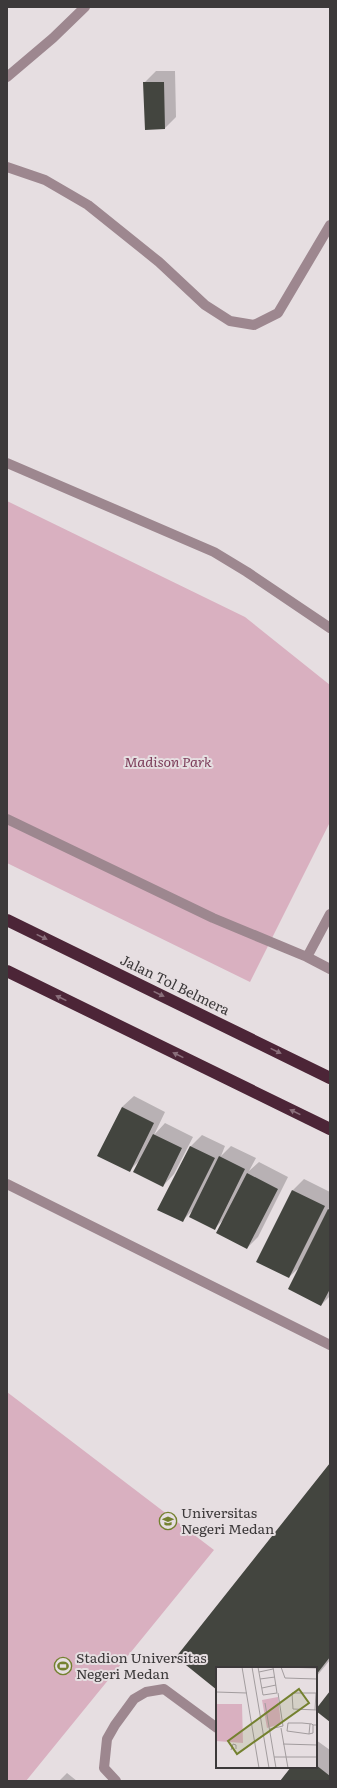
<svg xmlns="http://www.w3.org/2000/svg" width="337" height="1788" viewBox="0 0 337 1788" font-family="Literata,serif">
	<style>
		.green { fill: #d9b0c0 }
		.shadow { fill: #0003 }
		.building { fill: #43453f }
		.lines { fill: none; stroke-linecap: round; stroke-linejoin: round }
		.minor { stroke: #9d878f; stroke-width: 10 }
		.highway { stroke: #4c2537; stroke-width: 12 }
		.oneway { fill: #8a6f7b }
		.labels { text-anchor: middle; stroke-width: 4; stroke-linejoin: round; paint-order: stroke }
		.park-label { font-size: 14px; font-style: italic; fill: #7c3d5a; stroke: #e6dee1 }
		.street-label { font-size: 14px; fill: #3c393a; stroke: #e6dee1 }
		.poi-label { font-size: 14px; fill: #3c393a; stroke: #e6dee1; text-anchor: start }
		.inset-road { fill: none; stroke: #a29c9e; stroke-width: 1 }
		.view { fill: #74812f; fill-opacity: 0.15; stroke: #74812f; stroke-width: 2 }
		.inset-edge { fill: none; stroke: #3c393a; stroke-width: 2 }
	</style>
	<rect width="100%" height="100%" fill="#e6dee1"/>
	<path class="green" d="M 7,501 L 245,617 L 330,685 L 330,822 L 250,982 L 7,863 Z
		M 7,1392 L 214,1550 L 26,1781 L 7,1781 Z"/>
	<path class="shadow" d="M 156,71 L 175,71 L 176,117 L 165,128 L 144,83 Z
		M 134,1096 L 165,1112 L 154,1135 L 165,1123 L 193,1137 L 174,1174 L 163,1186 L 140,1160 L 129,1171 L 122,1107 Z
		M 202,1135 L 225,1146 L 221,1156 L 231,1146 L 256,1158 L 249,1171 L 259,1162 L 288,1177 L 258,1237 L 247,1248 L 224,1219 L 215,1228 L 193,1210 L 182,1221 L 159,1209 L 191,1146 Z
		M 304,1179 L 330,1192 L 330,1207 L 328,1210 L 330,1209 L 330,1296 L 321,1305 L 301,1266 L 289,1277 L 293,1190 Z
		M 330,1464 L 330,1660 L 316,1677 L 316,1668 L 217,1668 L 217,1688 L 178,1657 Z
		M 316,1740 L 330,1750 L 330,1781 L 281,1781 L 292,1767 L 316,1767 Z
		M 67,1773 L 77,1781 L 59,1781 Z"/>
	<path class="building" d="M 143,82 L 164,82 L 165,129 L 145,130 Z
		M 122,1107 L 154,1123 L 130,1172 L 97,1156 Z
		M 153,1134 L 182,1148 L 163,1187 L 133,1172 Z
		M 190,1146 L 215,1158 L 183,1222 L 157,1210 Z
		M 219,1156 L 245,1169 L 215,1230 L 189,1217 Z
		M 247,1173 L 278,1189 L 247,1249 L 216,1233 Z
		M 292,1190 L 325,1206 L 289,1278 L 256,1262 Z
		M 328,1209 L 330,1210 L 330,1289 L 321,1306 L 288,1289 Z
		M 330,1463 L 330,1657 L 316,1675 L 316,1668 L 217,1668 L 217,1690 L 176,1657 Z
		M 330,1691 L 330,1722 L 316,1711 L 316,1709 Z
		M 316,1765 L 330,1776 L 330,1781 L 280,1781 L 291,1767 L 316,1767 Z"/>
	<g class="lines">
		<path class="minor" d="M 7,77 L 53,38 L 85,7
			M 7,167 L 45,180 L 88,205 L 159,262 L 205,305 L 230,321 L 254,325 L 278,313 L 330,225
			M 7,463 L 214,552 L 247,572 L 330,628
			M 7,819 L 213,918 L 307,957 L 330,969
			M 307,957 L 330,914
			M 7,1184 L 330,1345
			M 116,1781 L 104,1768 L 107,1739 L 115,1725 L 134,1699 L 146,1692 L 164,1689 L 217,1728"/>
		<path class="highway" d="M 7,920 L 330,1078
			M 7,971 L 330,1129"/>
	</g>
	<defs><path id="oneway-solid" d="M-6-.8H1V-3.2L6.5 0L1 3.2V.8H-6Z"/></defs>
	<g class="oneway">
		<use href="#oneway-solid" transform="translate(42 937) rotate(26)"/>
		<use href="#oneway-solid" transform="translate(159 994) rotate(26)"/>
		<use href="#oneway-solid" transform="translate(61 998) rotate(-154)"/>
		<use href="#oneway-solid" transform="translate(276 1051) rotate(26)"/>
		<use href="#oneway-solid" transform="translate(178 1055) rotate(-154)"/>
		<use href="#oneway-solid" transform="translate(295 1112) rotate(-154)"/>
	</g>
	<defs>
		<symbol id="university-ring" viewBox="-11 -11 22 22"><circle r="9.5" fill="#e6dee1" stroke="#74812f" stroke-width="1.5"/><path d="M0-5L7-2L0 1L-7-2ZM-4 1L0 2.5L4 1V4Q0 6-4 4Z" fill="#74812f"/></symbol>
		<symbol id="stadium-ring" viewBox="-11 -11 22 22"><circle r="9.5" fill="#e6dee1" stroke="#74812f" stroke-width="1.5"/><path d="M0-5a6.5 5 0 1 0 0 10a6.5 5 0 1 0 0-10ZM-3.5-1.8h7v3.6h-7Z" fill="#74812f"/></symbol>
	</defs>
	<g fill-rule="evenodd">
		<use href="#university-ring" x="158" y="1511" width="20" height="20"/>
		<use href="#stadium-ring" x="53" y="1656" width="20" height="20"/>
	</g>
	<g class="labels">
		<g class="park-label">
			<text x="168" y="767">Madison Park</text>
		</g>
		<g class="street-label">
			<text transform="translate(175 985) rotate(26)" y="5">Jalan Tol Belmera</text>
		</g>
		<g class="poi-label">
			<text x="181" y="1518">Universitas<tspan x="181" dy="16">Negeri Medan</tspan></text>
			<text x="76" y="1663">Stadion Universitas<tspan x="76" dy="16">Negeri Medan</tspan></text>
		</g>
	</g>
	<g transform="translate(216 1667)">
		<rect width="101" height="101" fill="#e6dee1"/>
		<path d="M 62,30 L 65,57 L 51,61 L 46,33 ZM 0,37 L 26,37 L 27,76 L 0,74 Z" fill="#d9b0c0"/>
		<path class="inset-road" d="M 26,0 L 43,101M 36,0 L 53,101M 42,0 L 47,28 L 61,26M 57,0 L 61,26M 65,0 L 69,11 L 101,12M 65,0 L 101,1M 43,5 L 57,2M 44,12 L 59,10M 46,21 L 60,18M 0,25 L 31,26M 101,26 L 76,26 L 77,42 L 101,43M 49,36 L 60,101M 99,43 L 100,26M 94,57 L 93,67 L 71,64 L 72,56 L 86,56 L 96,57 L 97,58M 65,61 L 72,101M 54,62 L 67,59 L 62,26M 93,67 L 97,66 L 97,58 L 101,58M 67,77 L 101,78M 15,83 L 17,77 L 20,78 L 20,82M 58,90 L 101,90"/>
		<path class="view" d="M 83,22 L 93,36 L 21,87 L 12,74 Z"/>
		<rect width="101" height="101" class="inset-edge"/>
	</g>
	<rect width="337" height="1788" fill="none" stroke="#3c393a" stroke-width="16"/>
</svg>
